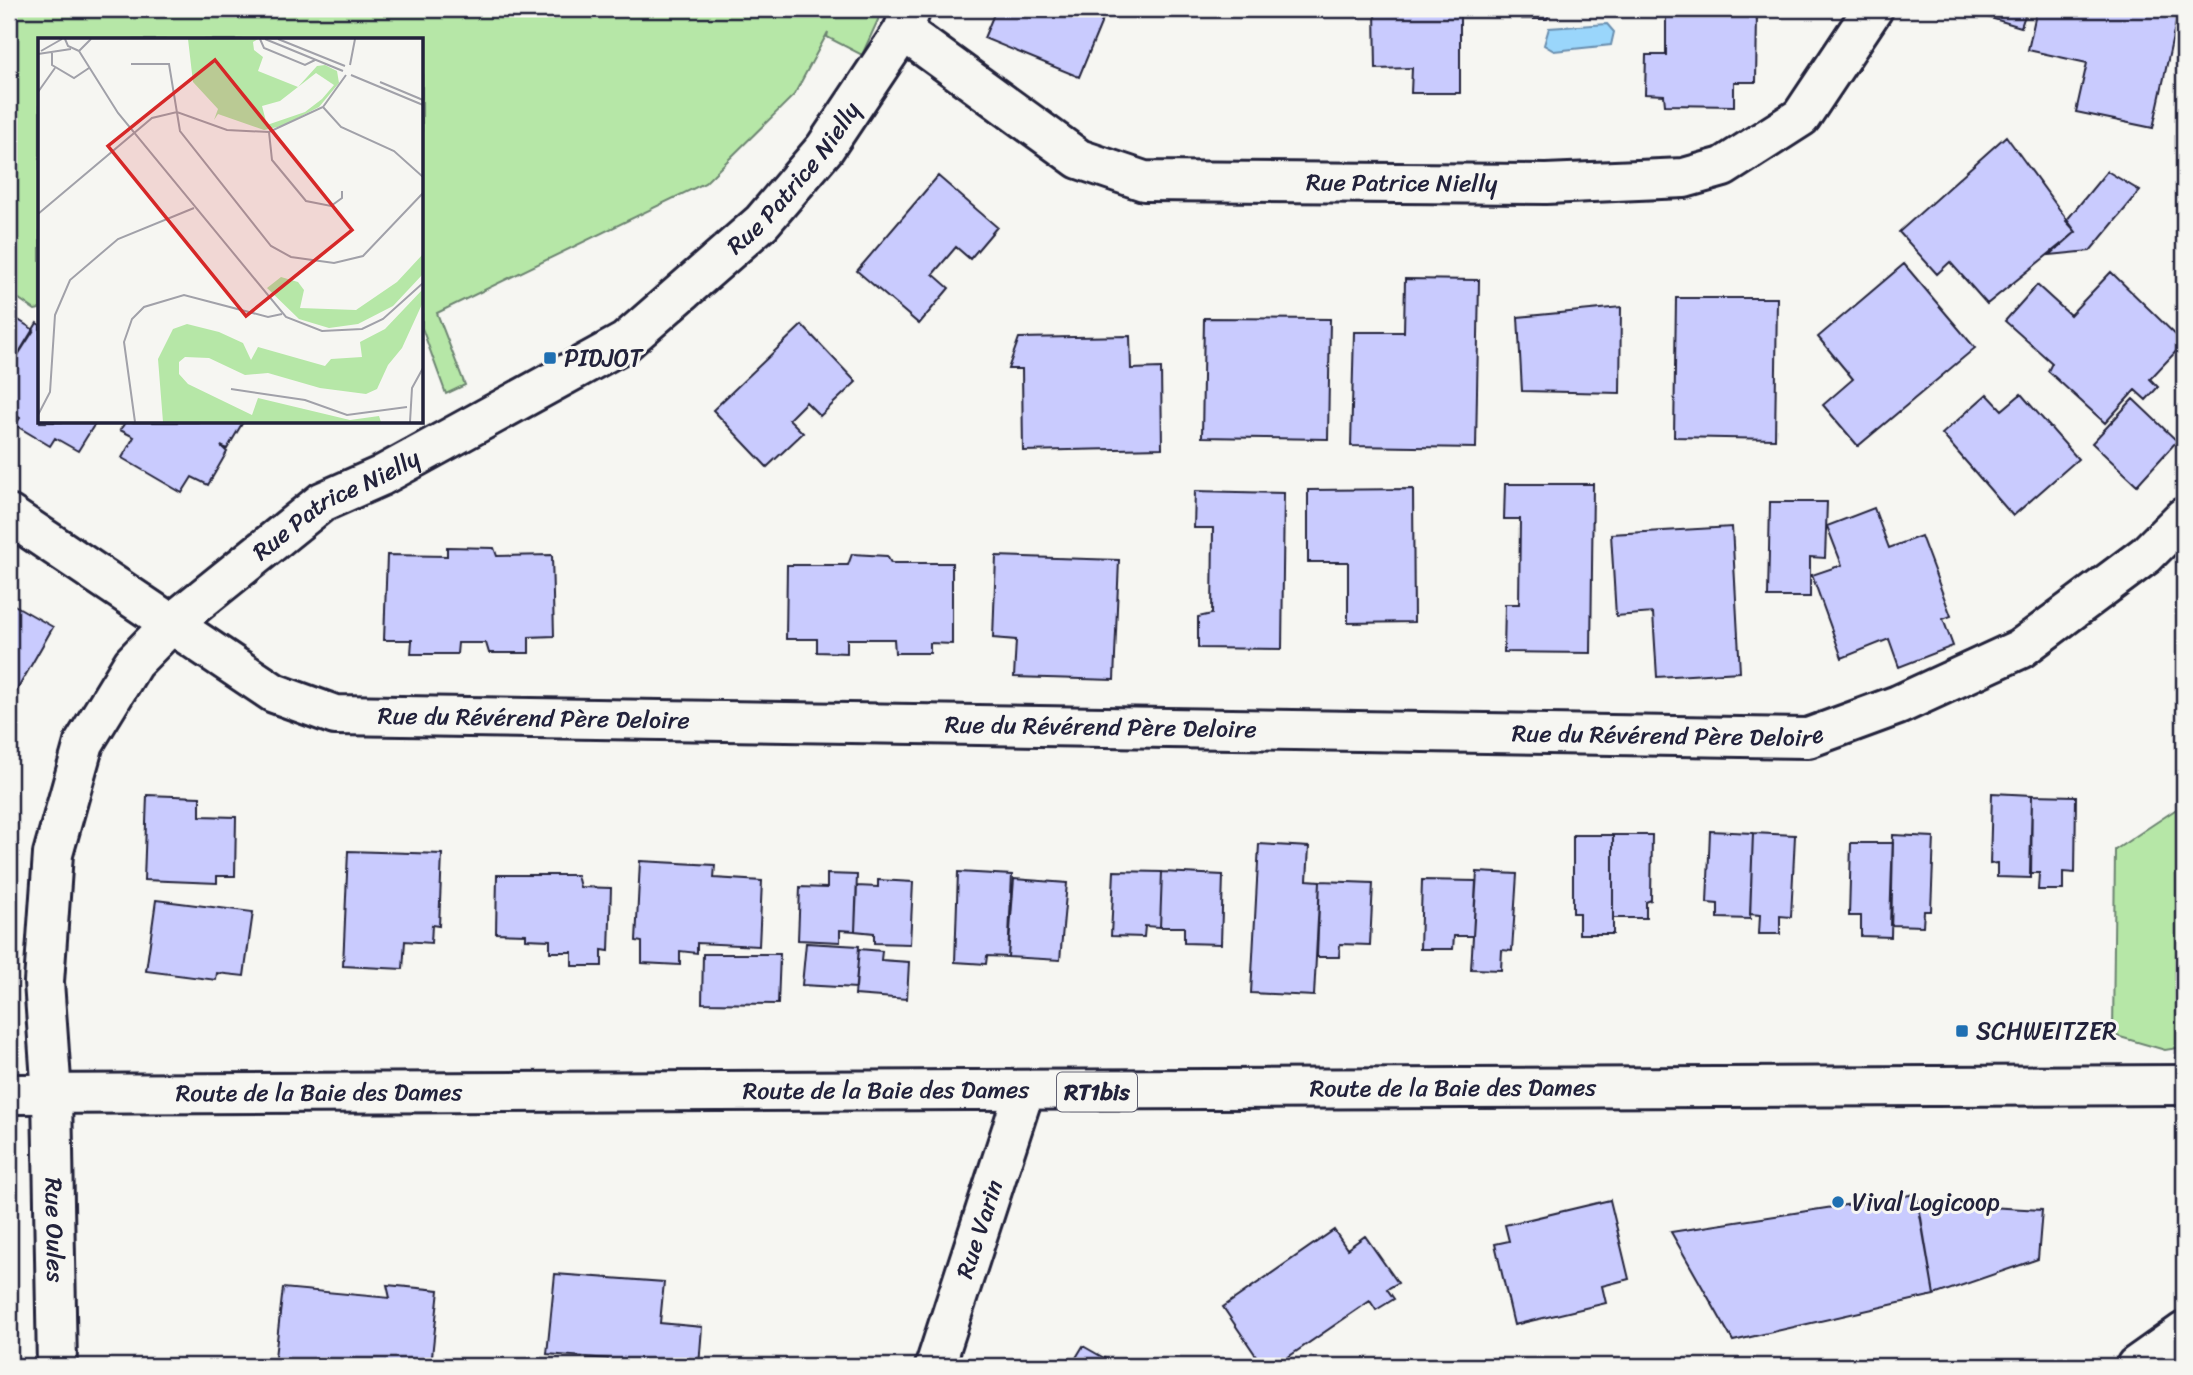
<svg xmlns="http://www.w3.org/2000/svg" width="2193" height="1375" viewBox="0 0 2193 1375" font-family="Sriracha,sans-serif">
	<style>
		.green { fill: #b6e7a7; stroke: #6c8471; stroke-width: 2 }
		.water { fill: #9ad6fb; stroke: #6a8eae; stroke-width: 2 }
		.building { fill: #c9cbfe; stroke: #22223b; stroke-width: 2 }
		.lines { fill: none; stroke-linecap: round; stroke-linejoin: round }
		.street-casing { stroke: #22223b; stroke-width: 44 }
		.secondary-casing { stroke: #22223b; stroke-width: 44 }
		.primary-casing { stroke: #22223b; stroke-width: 44 }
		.street { stroke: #f6f6f2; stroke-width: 38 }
		.secondary { stroke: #f6f6f2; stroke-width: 38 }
		.primary { stroke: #f6f6f2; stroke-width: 38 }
		.poi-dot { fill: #1f6fb2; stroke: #f6f6f2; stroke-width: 2.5 }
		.labels { text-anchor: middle; stroke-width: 6; stroke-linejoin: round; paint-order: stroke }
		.shield { fill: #f6f6f2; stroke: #626272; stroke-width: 2 }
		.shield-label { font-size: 23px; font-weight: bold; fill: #22223b }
		.street-label { font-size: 24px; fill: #22223b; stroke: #f6f6f2 }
		.poi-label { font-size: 24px; fill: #22223b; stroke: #f6f6f2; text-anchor: start }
		.inset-road { fill: none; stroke: #a1a1a9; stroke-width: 2 }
		.view { fill: #d62828; fill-opacity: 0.15; stroke: #d62828; stroke-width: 3.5 }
		.inset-edge { fill: none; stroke: #22223b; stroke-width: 3.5 }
	</style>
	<rect width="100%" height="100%" fill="#f6f6f2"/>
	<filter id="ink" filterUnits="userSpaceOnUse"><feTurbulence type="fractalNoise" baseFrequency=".0143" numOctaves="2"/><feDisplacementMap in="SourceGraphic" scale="14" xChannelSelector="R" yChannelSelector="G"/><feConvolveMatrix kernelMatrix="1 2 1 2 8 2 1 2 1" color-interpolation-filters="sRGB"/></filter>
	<g filter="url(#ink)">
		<path class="green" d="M 9,9 L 883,9 L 862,55 L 827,37 L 828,32 L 794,95 L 705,183 L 437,313 L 465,385 L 446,394 L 422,328 L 422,40 L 40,40 L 40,309 L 35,310 L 9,292 Z
			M 2184,804 L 2184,1047 L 2165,1050 L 2113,1035 L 2115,850 Z"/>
		<path class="water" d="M 1607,24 L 1614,32 L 1611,45 L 1554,51 L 1544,45 L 1549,28 Z"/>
		<path class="building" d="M 996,9 L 1107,9 L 1079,77 L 984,38 Z
			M 1375,9 L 1460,9 L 1460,93 L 1411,93 L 1412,68 L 1376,69 Z
			M 1522,9 L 1551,9 L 1547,19 L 1522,19 Z
			M 1666,9 L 1736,9 L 1735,14 L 1757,14 L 1756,82 L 1734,82 L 1734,106 L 1665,105 L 1664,95 L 1645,94 L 1646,55 L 1666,55 Z
			M 1960,9 L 2027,9 L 2021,27 Z
			M 2037,9 L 2179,9 L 2153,128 L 2076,112 L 2087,63 L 2028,50 Z
			M 2006,136 L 2076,232 L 1987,304 L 1950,262 L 1937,274 L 1899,232 Z
			M 2107,171 L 2140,191 L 2090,251 L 2050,255 L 2076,232 L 2066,221 Z
			M 938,176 L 997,227 L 970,259 L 956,247 L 933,274 L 949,288 L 919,324 L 857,271 Z
			M 1904,264 L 1975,348 L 1858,446 L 1823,405 L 1853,379 L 1818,337 Z
			M 2111,272 L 2184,343 L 2150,379 L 2158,387 L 2146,400 L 2135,390 L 2105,423 L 2048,371 L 2052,363 L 2005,321 L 2037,285 L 2070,315 Z
			M 1405,279 L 1479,280 L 1476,448 L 1351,446 L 1354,332 L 1404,332 Z
			M 1676,298 L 1777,298 L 1775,439 L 1674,437 Z
			M 1621,307 L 1620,393 L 1522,391 L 1518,317 Z
			M 9,314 L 34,330 L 9,369 Z
			M 1204,318 L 1330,319 L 1328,439 L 1202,437 Z
			M 37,323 L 40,325 L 40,422 L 96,422 L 78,451 L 55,438 L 50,446 L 15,425 L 20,418 L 9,411 L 9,369 Z
			M 802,325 L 856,382 L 820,416 L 806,402 L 789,419 L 803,433 L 767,467 L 713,410 Z
			M 1130,336 L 1131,369 L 1161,368 L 1162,448 L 1023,451 L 1022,369 L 1008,369 L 1019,338 Z
			M 1987,394 L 2002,410 L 2021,394 L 2078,459 L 2013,516 L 1942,434 Z
			M 2133,399 L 2177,441 L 2137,485 L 2092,443 Z
			M 121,422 L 243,422 L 227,449 L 221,446 L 227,452 L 208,485 L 192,477 L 182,493 L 122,458 L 134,437 L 120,430 L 124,424 Z
			M 1505,484 L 1593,484 L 1591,653 L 1504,652 L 1505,604 L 1519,604 L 1520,519 L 1504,519 Z
			M 1413,489 L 1414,622 L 1348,623 L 1348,562 L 1308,562 L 1308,490 Z
			M 1195,491 L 1284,493 L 1282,649 L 1198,648 L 1198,617 L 1212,614 L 1213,528 L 1194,528 Z
			M 1770,502 L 1827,502 L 1825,558 L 1810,557 L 1810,597 L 1768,597 Z
			M 1874,508 L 1889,548 L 1921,536 L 1951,616 L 1943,619 L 1953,646 L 1899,667 L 1889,639 L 1842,658 L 1812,575 L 1842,565 L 1827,526 Z
			M 1732,527 L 1740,672 L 1657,677 L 1653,613 L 1616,616 L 1611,534 Z
			M 447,547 L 494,548 L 497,556 L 552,555 L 554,636 L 529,637 L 529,653 L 489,653 L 486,643 L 458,643 L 457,654 L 411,654 L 412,640 L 384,640 L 387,555 L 447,556 Z
			M 852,554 L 887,556 L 891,563 L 952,563 L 952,644 L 930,643 L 930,653 L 895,653 L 894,639 L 847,639 L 847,653 L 817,652 L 817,639 L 786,639 L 787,565 L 848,565 Z
			M 996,556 L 1119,560 L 1114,680 L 1014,677 L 1016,640 L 993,638 Z
			M 9,602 L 53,627 L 9,704 Z
			M 1992,793 L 2032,795 L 2031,878 L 1997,877 L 1997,863 L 1990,864 Z
			M 147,795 L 200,797 L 200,816 L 236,817 L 235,876 L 217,876 L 217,883 L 144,880 Z
			M 2032,795 L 2076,796 L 2075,873 L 2063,872 L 2063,890 L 2038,890 L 2039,873 L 2030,873 Z
			M 1710,831 L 1753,833 L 1750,919 L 1718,918 L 1718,904 L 1707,903 Z
			M 1753,833 L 1795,835 L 1791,917 L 1780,916 L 1780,934 L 1759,934 L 1760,915 L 1750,914 Z
			M 1573,835 L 1613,835 L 1613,934 L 1579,934 L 1579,913 L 1573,913 Z
			M 1613,835 L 1652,835 L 1651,900 L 1646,902 L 1646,918 L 1613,918 Z
			M 1893,835 L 1934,837 L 1931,911 L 1924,911 L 1923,926 L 1890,925 Z
			M 1851,843 L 1893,843 L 1891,937 L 1861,936 L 1861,916 L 1849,916 Z
			M 1259,844 L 1309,847 L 1307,880 L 1320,881 L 1314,996 L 1251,993 Z
			M 348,851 L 442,854 L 439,926 L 432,925 L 431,943 L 405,941 L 403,969 L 343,966 Z
			M 640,861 L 715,865 L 714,878 L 762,881 L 759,946 L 697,943 L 697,953 L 680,951 L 680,965 L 642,963 L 642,942 L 636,941 Z
			M 1114,871 L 1162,872 L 1160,927 L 1145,926 L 1144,937 L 1111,936 Z
			M 958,872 L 1012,875 L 1008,957 L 987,956 L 986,964 L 955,962 Z
			M 1162,872 L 1223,875 L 1221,944 L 1184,943 L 1184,927 L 1160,927 Z
			M 1477,872 L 1517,874 L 1512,951 L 1502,950 L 1501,970 L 1471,969 Z
			M 827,874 L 857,875 L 855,931 L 840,930 L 840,942 L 798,940 L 800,887 L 827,888 Z
			M 497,875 L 577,875 L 580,887 L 611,888 L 609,951 L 602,950 L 602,966 L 572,966 L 572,952 L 550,952 L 550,940 L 526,939 L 526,934 L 496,933 Z
			M 1014,879 L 1067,883 L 1060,960 L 1008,957 Z
			M 878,880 L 913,882 L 910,944 L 874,943 L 874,933 L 855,931 L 857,886 L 878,887 Z
			M 1422,880 L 1476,881 L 1473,936 L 1454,936 L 1453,949 L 1420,949 Z
			M 1320,881 L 1373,883 L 1370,945 L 1340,944 L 1339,957 L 1317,957 Z
			M 156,900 L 253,912 L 244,976 L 217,973 L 216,980 L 146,971 Z
			M 806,943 L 859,946 L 856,988 L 802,985 Z
			M 859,949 L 882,951 L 881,960 L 909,962 L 907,999 L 855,995 Z
			M 703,954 L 780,954 L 778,1004 L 702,1003 Z
			M 1917,1194 L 1934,1295 L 1733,1341 L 1671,1232 Z
			M 1610,1200 L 1629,1279 L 1602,1286 L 1606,1303 L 1514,1325 L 1495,1244 L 1509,1241 L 1505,1225 Z
			M 1918,1203 L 2042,1210 L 2038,1259 L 1934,1295 Z
			M 1334,1230 L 1347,1249 L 1365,1236 L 1398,1283 L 1387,1289 L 1394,1299 L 1376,1310 L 1370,1301 L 1275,1366 L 1263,1366 L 1223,1307 Z
			M 555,1274 L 664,1282 L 660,1323 L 702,1327 L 699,1366 L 607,1366 L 608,1359 L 547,1354 Z
			M 387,1285 L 439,1290 L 431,1366 L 369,1361 L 368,1366 L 274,1366 L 283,1288 L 390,1298 Z
			M 1083,1346 L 1118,1366 L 1071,1366 Z"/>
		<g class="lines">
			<defs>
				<g id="street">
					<path id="s1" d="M 903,31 L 1079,159 L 1144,181 L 1546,184 L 1684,178 L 1723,167 L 1801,117 L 1873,9"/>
					<path id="s2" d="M 9,515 L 274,693 L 335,715 L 1808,738 L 1898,705 L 2020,649 L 2146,555 L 2184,517"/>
					<path id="s3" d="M 52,1095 L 44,982 L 53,854 L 84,743 L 133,663 L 172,623 L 322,502 L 381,476 L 625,342 L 762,222 L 825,148 L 903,31 L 911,9"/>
					<path id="s4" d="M 935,1366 L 1024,1092"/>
					<path d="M 2136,1366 L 2184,1332"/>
				</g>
				<g id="secondary">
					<path id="s5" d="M 52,1095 L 57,1366"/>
				</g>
				<g id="primary">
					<path id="s6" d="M 9,1094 L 2184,1085"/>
				</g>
			</defs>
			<use href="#street" class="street-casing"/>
			<use href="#secondary" class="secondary-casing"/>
			<use href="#primary" class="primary-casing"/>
			<use href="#street" class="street"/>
			<use href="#secondary" class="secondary"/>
			<use href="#primary" class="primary"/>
		</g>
	</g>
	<g class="poi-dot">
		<rect x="543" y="351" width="14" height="14" rx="3.5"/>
		<rect x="1955" y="1024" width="14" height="14" rx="3.5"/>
		<circle cx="1838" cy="1202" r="7"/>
	</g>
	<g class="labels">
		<rect class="shield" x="1057" y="1072.5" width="80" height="39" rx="5"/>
		<g class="shield-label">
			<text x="1097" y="1100">RT1bis</text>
		</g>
		<g class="street-label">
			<text dy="8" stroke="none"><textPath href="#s3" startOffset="1278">Rue Patrice Nielly</textPath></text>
			<text dy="8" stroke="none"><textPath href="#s1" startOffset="544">Rue Patrice Nielly</textPath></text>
			<text dy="8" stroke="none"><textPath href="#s3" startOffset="710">Rue Patrice Nielly</textPath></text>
			<text dy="8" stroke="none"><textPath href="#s2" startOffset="583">Rue du Révérend Père Deloire</textPath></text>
			<text dy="8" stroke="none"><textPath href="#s2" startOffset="1150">Rue du Révérend Père Deloire</textPath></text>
			<text dy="8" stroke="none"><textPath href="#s2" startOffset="1717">Rue du Révérend Père Deloire</textPath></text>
			<text dy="8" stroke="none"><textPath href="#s6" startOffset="1444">Route de la Baie des Dames</textPath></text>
			<text dy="8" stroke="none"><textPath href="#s6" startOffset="877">Route de la Baie des Dames</textPath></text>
			<text dy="8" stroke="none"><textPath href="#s6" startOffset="310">Route de la Baie des Dames</textPath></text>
			<text dy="8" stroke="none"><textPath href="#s4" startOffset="144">Rue Varin</textPath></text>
			<text dy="8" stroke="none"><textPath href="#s5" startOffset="135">Rue Oules</textPath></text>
		</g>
		<g class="poi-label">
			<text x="564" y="366">PIDJOT</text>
			<text x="1976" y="1039">SCHWEITZER</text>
			<text x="1852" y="1210">Vival Logicoop</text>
		</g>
	</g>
	<g transform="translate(38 38)">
		<rect width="385" height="385" fill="#f6f6f2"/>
		<path d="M 150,1 L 220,1 L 215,4 L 216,12 L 225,19 L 220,33 L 260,49 L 279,28 L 287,27 L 299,33 L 301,45 L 281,69 L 244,88 L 226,92 L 180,76 L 176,82 L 180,71 L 155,44 ZM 278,35 L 296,47 L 284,61 L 267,74 L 229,87 L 224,68 L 242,63 ZM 385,216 L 385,236 L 355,268 L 320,286 L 291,290 L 261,281 L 229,250 L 243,239 L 260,244 L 266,252 L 262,270 L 318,272 L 359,244 ZM 385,251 L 385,264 L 364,310 L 350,327 L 339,351 L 328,356 L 282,350 L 230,335 L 207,337 L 171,320 L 147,319 L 141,324 L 141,336 L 150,346 L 214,377 L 220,360 L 312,382 L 341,378 L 343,384 L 125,384 L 120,321 L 135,291 L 149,286 L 181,294 L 205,305 L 213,322 L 220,309 L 287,328 L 293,321 L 324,319 L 322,304 L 347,291 Z" fill="#b6e7a7" fill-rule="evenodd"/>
		<path class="inset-road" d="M 27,1 L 30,8 L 41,13 L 53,1M 222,1 L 226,10 L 267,27 L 277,22M 227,1 L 305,33M 240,1 L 307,28M 3,13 L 24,1M 41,13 L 80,75 L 248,279 L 284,293 L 324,291 L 345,281 L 385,245M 14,15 L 14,27 L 36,40 L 51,30M 0,16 L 33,11M 93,26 L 131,26 L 142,93 L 233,208 L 253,219 L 296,225 L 325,218 L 385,155M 312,27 L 317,1M 313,37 L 385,67M 342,44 L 385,62M 0,54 L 17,30M 285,69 L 303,89 L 356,113 L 385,139M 231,94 L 234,122 L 268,163 L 293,168 L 304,160 L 304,153M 0,176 L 114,80 L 139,74 L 189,92 L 231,94 L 285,69 L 308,37M 193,351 L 267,362 L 309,377 L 369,369M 0,377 L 12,354 L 17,277 L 32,242 L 80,201 L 156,170M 97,384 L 86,304 L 94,281 L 106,269 L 146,257 L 230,279 L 244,276M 372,384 L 374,350 L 385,330"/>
		<path class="view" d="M 177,22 L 314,192 L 208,278 L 70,108 Z"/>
		<rect width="385" height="385" class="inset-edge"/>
	</g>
	<rect width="2193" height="1375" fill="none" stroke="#f6f6f2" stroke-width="35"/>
	<rect x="18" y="18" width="2158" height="1340" fill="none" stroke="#22223b" stroke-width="2.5" filter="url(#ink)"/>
</svg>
